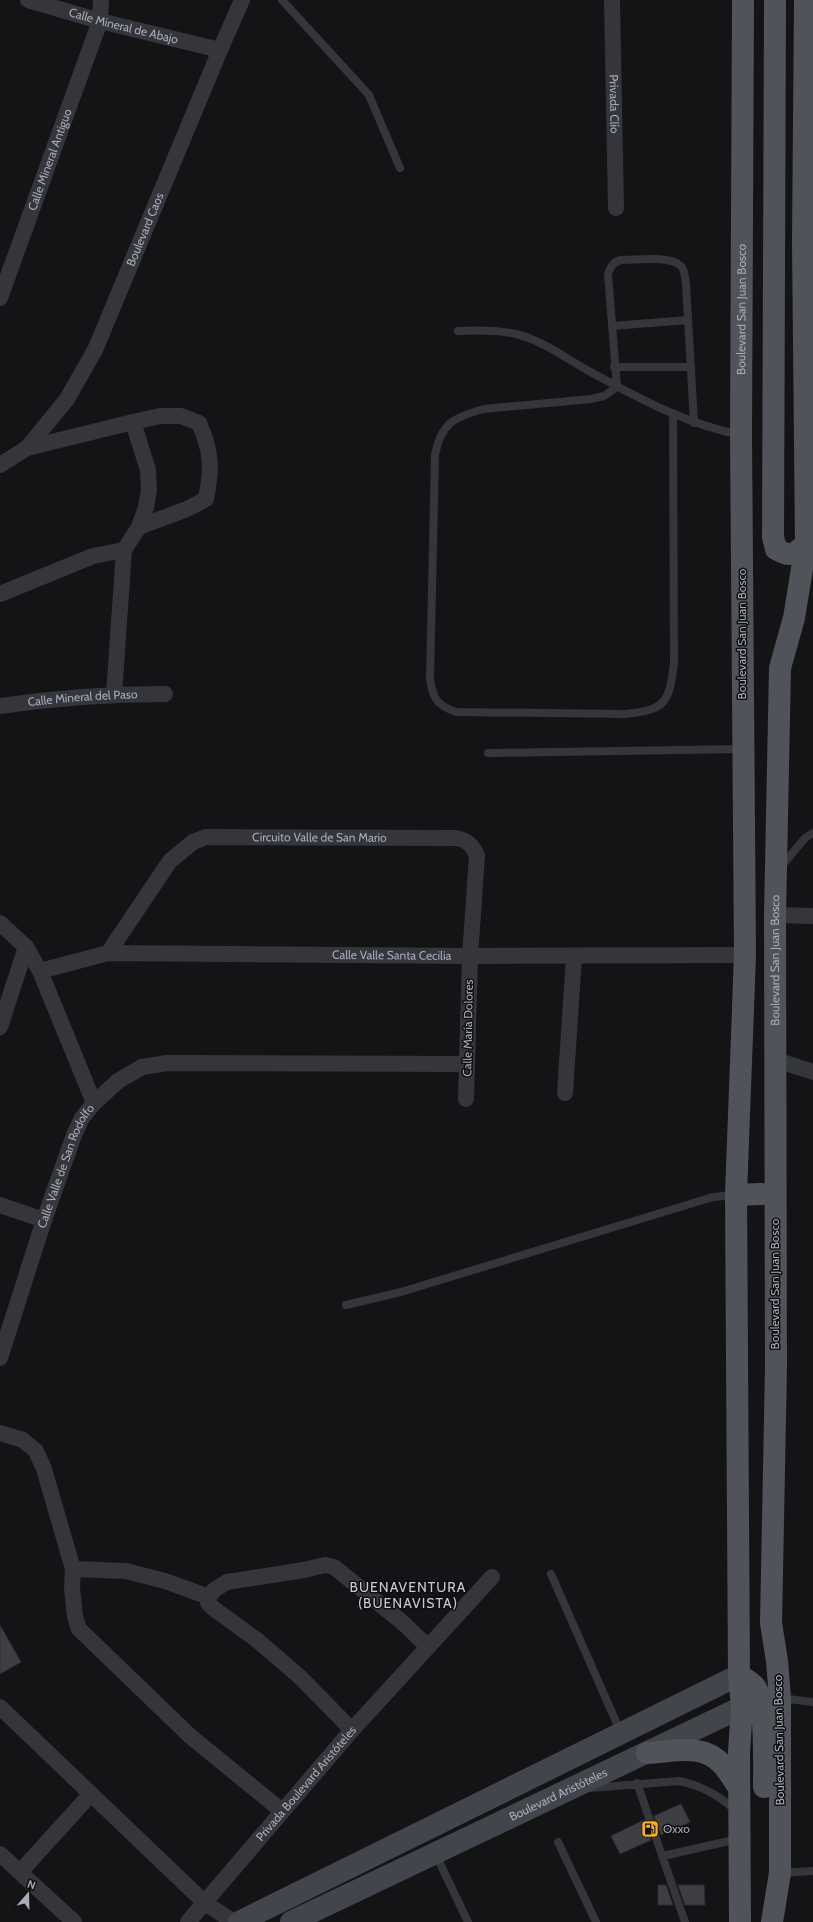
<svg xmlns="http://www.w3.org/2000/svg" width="813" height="1922" viewBox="0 0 813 1922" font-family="Cabin,sans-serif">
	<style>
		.building { fill: #3e3f43; stroke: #2e2e32 }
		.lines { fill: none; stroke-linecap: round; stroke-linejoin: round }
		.lane { stroke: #35363c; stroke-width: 8 }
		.street { stroke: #35363c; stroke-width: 16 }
		.secondary { stroke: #43454c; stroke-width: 22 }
		.primary { stroke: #51535b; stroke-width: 22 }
		.labels { text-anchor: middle; stroke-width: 3; stroke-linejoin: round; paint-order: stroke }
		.street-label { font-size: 12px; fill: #a5abb7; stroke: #0f0f11 }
		.poi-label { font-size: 12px; fill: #a5abb7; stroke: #0f0f11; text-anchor: start }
		.quarter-label { font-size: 14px; letter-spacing: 1px; fill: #c7cad3; stroke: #0f0f11 }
	</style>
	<rect width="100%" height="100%" fill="#141416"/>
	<path class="building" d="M 0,1625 L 21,1662 L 0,1674 Z
		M 681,1804 L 690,1822 L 661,1835 L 654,1816 Z
		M 644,1820 L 651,1840 L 620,1854 L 611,1836 Z
		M 658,1885 L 666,1885 L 673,1905 L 658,1905 Z
		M 678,1885 L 704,1885 L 705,1905 L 685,1905 Z"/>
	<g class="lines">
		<path class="lane" d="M 282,0 L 369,95 L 400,168
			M 612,326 L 688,320
			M 458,331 C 478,330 497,330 516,334 C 541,340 564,357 587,370 C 636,397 685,424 741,435
			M 614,367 L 691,367
			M 673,415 L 674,663 C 669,703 666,710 625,714 L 456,712 C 436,705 433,698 430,679 L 435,455 C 441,423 454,417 484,409 L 591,399 L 604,396 L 617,387 L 608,274 C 611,266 613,262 621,260 C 636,260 670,255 681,266 C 685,270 685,278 686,284 L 694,423
			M 488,753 L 743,749
			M 780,868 L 805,838 L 813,833
			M 346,1305 L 401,1292 L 713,1197 L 736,1195
			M 551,1574 L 621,1733
			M 780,1698 L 813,1702
			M 637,1783 L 685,1922
			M 590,1788 L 679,1781 C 700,1785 720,1796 736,1811
			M 558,1842 L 596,1922
			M 435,1853 L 468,1922
			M 663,1856 L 738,1839
			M 781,1873 L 813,1871"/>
		<g class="street">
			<path id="s1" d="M 28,0 L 100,21 L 220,50"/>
			<path id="s2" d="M 612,0 L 616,208"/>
			<path id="s3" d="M 0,298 L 100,21 L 101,0"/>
			<path d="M 133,422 L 160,416 L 181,416 L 199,423 C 212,452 212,469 206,499 L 187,509 L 139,527"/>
			<path d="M 27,448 L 133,422 L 148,470 L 149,490 L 146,507 L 139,527 L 124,550 L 114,694"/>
			<path id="s4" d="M 0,465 L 27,448 L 67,399 L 95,350 L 220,50 L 242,0"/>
			<path d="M 0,594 L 93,556 L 124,550"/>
			<path id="s5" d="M 0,706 C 55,698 109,694 165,694"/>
			<path d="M 775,915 L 813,916"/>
			<path d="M 0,923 L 26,947 L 40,971 L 94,1103"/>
			<path id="s6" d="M 108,953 L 170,861 L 193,842 L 206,837 L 456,838 C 467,840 473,845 477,856 L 470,956 L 466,1099"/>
			<path id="s7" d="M 40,971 L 108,953 L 470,956 L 745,955"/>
			<path d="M 0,1027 L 26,947"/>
			<path d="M 776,1060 L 813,1072"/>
			<path d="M 565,1093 L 574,957"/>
			<path d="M 0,1205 L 44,1220"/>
			<path id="s8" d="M 0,1358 L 44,1220 L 74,1135 L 82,1118 L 94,1103 L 118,1081 L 142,1067 L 167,1063 L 467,1064"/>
			<path d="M 0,1433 L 23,1440 L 36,1451 L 44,1469 L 73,1569 L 72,1588 L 75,1617 L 79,1629 L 190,1736 L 282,1811"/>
			<path d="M 73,1569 L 126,1571 L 165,1581 L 209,1597"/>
			<path d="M 0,1707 L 205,1903 L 234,1922"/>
			<path d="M 352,1730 L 300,1677 L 257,1640 L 213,1608 L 208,1603 L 209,1597 L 214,1590 L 227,1582 L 304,1570 L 325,1565 L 334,1567 L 402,1622 L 428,1647"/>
			<path d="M 0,1854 L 74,1922"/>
			<path d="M 20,1872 L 90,1795"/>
			<path id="s9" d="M 188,1922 L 352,1730 L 492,1577"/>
		</g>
		<g class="secondary">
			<path d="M 239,1922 L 739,1675"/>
			<path id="s10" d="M 291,1922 L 742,1707"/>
		</g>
		<g class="primary">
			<path d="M 775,0 L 773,537 L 776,549 C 791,558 794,554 806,544"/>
			<path d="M 736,1195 L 762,1194"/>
			<path d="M 739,1675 C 745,1679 752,1682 756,1688 C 766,1704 764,1766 764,1787"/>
			<path d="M 647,1753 C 674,1752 702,1742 723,1765 C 729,1772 734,1781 739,1788"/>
			<path id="s11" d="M 740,1922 L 739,1752 L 742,1707 L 739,1675 L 736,1195 L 745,955 L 741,435 L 743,0"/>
			<path id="s12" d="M 772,1922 L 780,1873 L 780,1698 L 777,1661 L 771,1623 L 776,1367 L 775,915 L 780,668 L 794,618 L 806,544 L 803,242 L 805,0"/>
		</g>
	</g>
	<defs>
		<symbol id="fuel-square" viewBox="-11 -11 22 22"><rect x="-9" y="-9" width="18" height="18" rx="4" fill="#faaf29" stroke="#0f0f11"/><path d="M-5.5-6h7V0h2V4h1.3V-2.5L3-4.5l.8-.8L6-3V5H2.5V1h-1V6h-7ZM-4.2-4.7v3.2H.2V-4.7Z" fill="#111"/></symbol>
	</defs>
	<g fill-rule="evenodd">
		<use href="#fuel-square" x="640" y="1819" width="20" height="20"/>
	</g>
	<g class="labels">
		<g class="street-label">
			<text dy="4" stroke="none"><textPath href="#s1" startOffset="99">Calle Mineral de Abajo</textPath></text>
			<text dy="4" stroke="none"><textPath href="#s2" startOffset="104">Privada Clío</textPath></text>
			<text dy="4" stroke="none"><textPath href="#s3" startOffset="147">Calle Mineral Antiguo</textPath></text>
			<text dy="4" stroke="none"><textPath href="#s4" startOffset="282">Boulevard Caos</textPath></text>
			<text dy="4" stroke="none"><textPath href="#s11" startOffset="1613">Boulevard San Juan Bosco</textPath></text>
			<text transform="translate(742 634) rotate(-90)" y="4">Boulevard San Juan Bosco</text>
			<text dy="4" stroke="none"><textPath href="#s5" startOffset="83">Calle Mineral del Paso</textPath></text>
			<text dy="4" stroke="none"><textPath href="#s6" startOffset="268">Circuito Valle de San Mario</textPath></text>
			<text dy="4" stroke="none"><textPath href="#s7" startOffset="354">Calle Valle Santa Cecilia</textPath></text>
			<text dy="4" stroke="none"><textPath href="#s12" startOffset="963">Boulevard San Juan Bosco</textPath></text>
			<text transform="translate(468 1028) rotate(-89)" y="4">Calle María Dolores</text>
			<text dy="4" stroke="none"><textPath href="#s8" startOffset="203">Calle Valle de San Rodolfo</textPath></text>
			<text transform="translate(775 1284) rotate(-90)" y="4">Boulevard San Juan Bosco</text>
			<text transform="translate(779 1740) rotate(-91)" y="4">Boulevard San Juan Bosco</text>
			<text dy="4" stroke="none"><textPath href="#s9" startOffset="182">Privada Boulevard Aristóteles</textPath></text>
			<text dy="4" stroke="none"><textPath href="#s10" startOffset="296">Boulevard Aristóteles</textPath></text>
		</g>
		<g class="poi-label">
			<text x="663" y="1833">Oxxo</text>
		</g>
		<g class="quarter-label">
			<text x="408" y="1592">BUENAVENTURA<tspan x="408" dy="16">(BUENAVISTA)</tspan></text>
		</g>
	</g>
	<g transform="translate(28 1894) rotate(20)" stroke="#0f0f11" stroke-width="3" paint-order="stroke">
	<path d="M0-3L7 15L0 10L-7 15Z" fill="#a5abb7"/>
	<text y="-6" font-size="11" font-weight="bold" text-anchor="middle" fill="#a5abb7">N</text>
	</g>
</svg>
